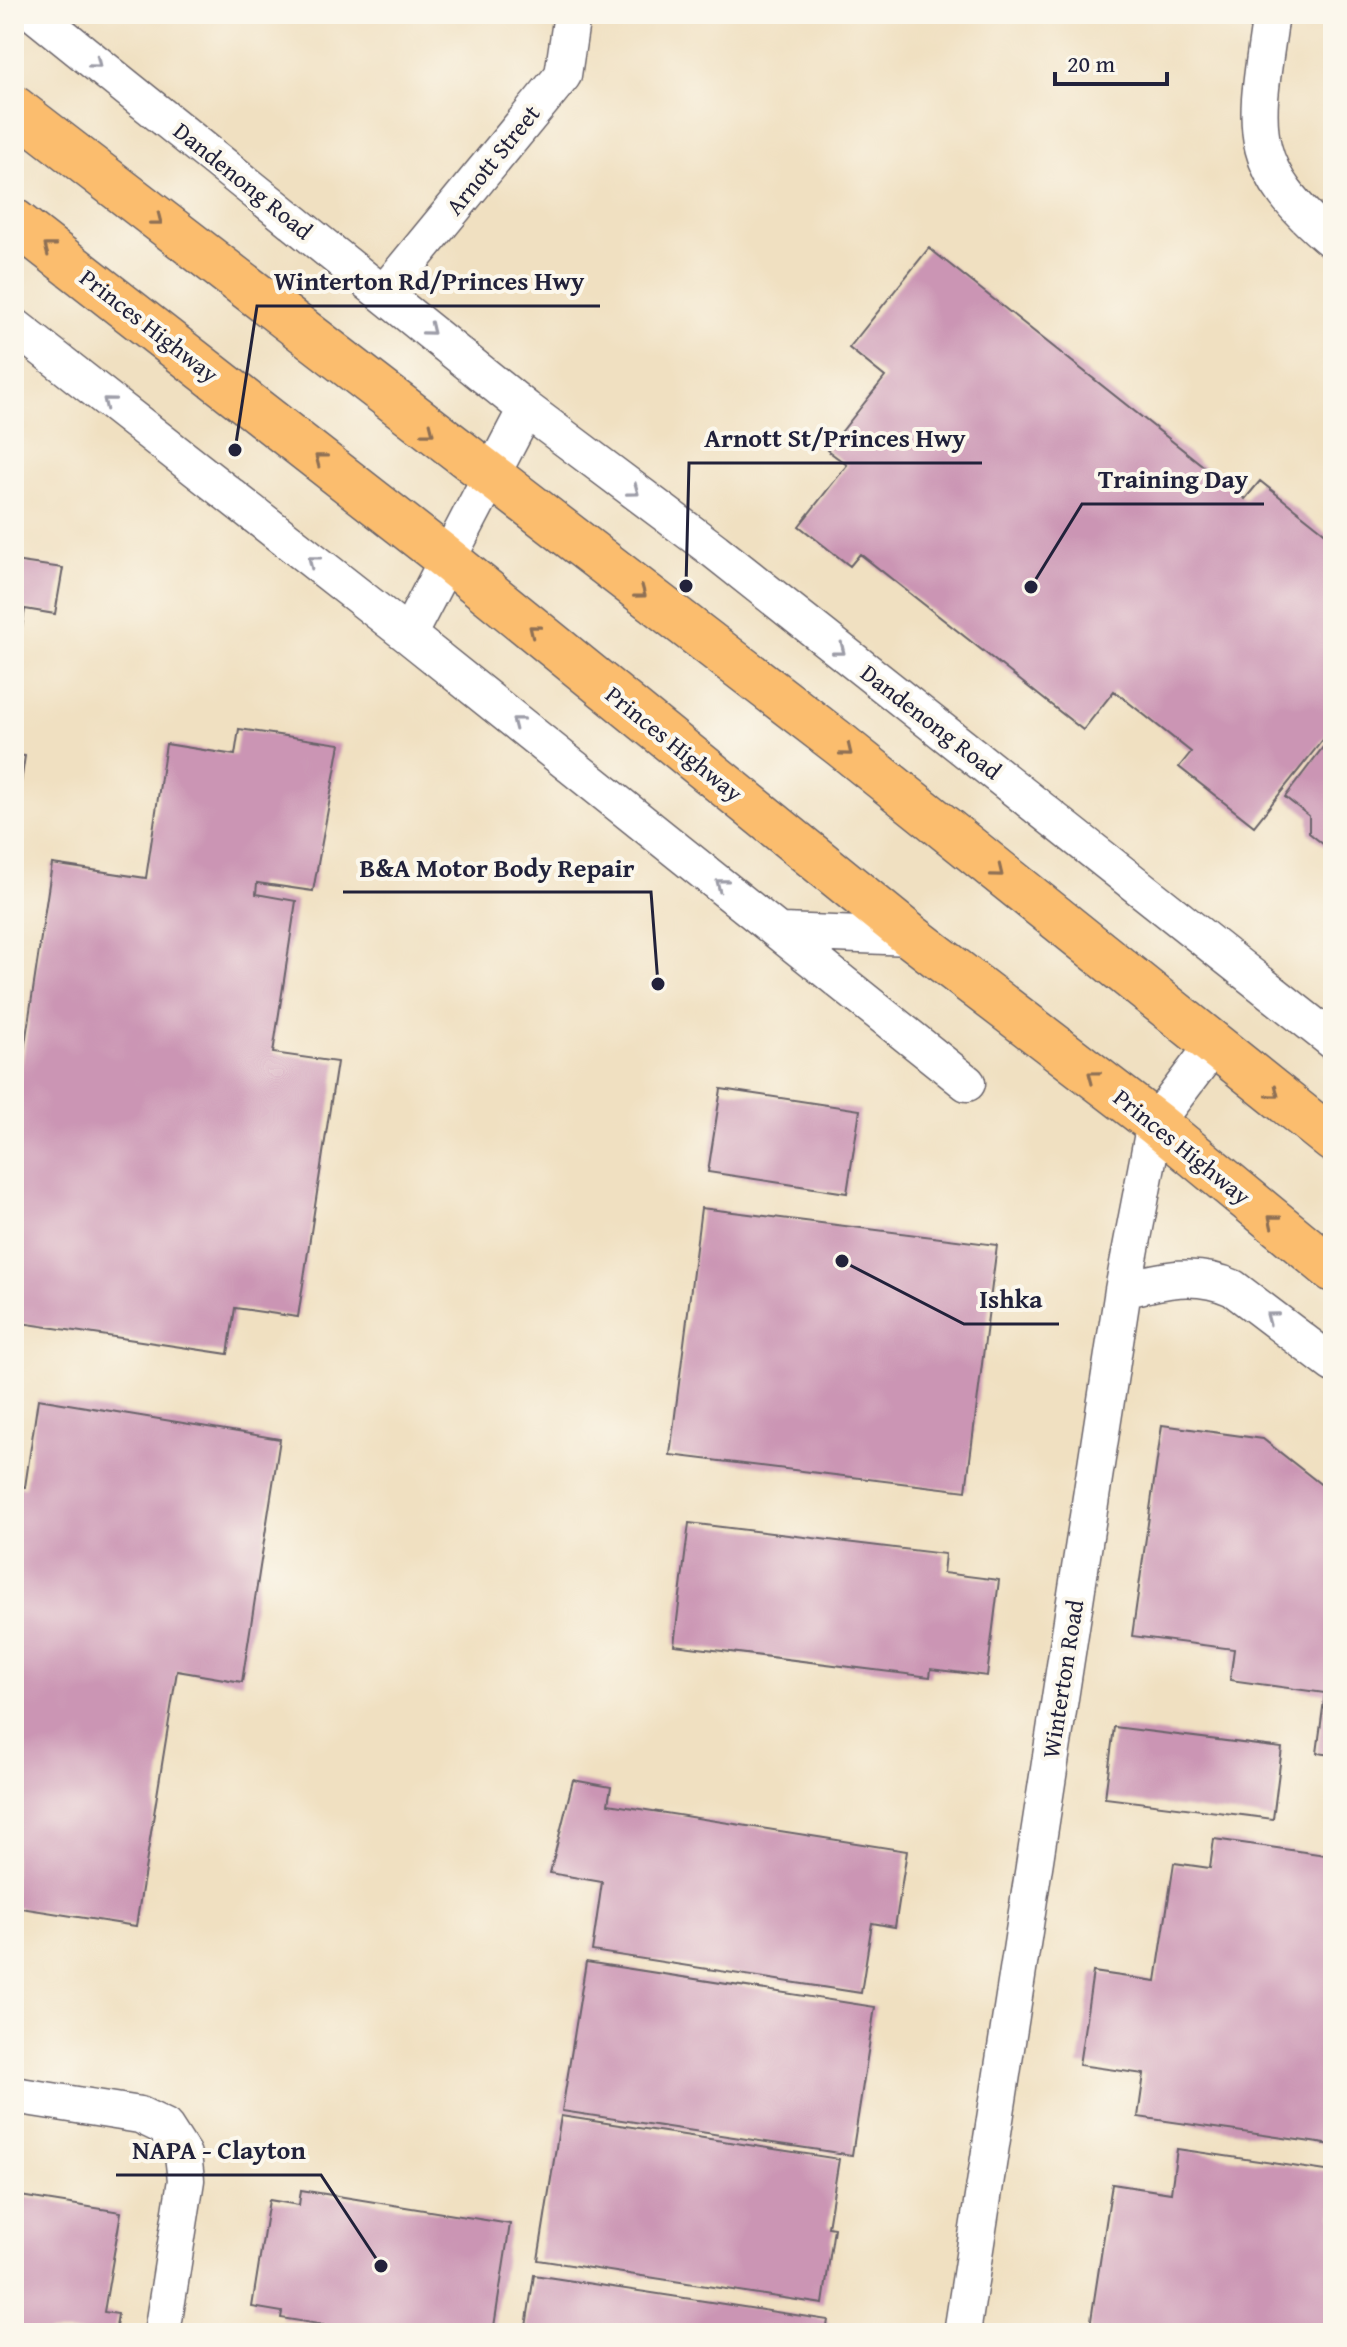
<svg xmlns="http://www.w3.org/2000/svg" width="1347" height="2347" viewBox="0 0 1347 2347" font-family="'Gentium Book Plus',serif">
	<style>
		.building { fill: #cb95b4 }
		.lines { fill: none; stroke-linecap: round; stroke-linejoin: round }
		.minor-casing { stroke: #6a646a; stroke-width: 39 }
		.trunk-casing { stroke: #6a646a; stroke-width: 47 }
		.minor { stroke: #fff; stroke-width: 36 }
		.trunk { stroke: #fbbd6e; stroke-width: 44 }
		.oneway { stroke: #9c9ca7 }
		.oneway2 { stroke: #8e7054 }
		.labels { text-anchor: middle; stroke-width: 8; stroke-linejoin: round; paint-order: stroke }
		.street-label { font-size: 24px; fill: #22223b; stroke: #fbf7ec }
		.leader { fill: none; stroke: #22223b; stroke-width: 3 }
		.callout-dot { fill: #22223b; stroke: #fbf7ec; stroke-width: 3 }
		.callout-label { font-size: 26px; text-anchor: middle; font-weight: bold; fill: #22223b; stroke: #fbf7ec; stroke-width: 8; stroke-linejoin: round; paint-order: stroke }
	</style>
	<rect width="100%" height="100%" fill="#fbf7ec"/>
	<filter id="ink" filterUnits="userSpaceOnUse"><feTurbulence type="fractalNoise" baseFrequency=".0125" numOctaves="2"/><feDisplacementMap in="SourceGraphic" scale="16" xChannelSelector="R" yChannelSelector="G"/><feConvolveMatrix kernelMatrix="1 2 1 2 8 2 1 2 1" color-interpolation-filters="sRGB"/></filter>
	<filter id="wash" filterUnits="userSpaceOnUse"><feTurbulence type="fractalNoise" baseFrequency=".006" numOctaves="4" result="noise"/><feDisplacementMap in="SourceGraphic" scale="32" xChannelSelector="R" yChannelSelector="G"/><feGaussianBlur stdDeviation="1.8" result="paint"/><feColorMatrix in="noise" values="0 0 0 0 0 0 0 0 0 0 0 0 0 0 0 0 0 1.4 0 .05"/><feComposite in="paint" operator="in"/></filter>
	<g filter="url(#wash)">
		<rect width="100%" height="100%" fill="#f0e0c1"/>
		<g id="blocks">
			<path class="building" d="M 929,248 L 1245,499 L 1260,481 L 1333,539 L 1333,727 L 1254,826 L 1179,767 L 1191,752 L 1114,691 L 1083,730 L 860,554 L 850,566 L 799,526 L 847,465 L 827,450 L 885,377 L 849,348 Z
				M 14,561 L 63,568 L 55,614 L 25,609 L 16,664 Z
				M 239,729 L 340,744 L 313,891 L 257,883 L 256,894 L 296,901 L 273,1053 L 337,1062 L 298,1317 L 235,1308 L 228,1354 L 14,1322 L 14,1117 L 52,864 L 146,878 L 166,744 L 235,755 Z
				M 1333,734 L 1333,852 L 1309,833 L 1309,816 L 1285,797 Z
				M 14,755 L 25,756 L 16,817 L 14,817 Z
				M 721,1089 L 860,1110 L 847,1193 L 708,1172 Z
				M 701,1208 L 997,1245 L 966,1491 L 670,1455 Z
				M 38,1399 L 280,1439 L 242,1682 L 177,1671 L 136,1926 L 14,1907 L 14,1485 L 25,1487 Z
				M 1162,1425 L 1263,1439 L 1333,1494 L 1333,1755 L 1317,1753 L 1325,1693 L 1230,1680 L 1234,1649 L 1132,1636 Z
				M 689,1523 L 945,1554 L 943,1573 L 999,1580 L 987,1676 L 931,1669 L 930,1677 L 674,1645 Z
				M 1114,1727 L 1282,1748 L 1273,1819 L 1105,1798 Z
				M 573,1780 L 611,1787 L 608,1804 L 907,1851 L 895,1927 L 872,1923 L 861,1993 L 592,1951 L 602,1882 L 550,1873 Z
				M 1214,1839 L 1333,1856 L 1333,2145 L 1138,2117 L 1144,2074 L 1079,2065 L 1093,1972 L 1156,1981 L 1174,1863 L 1210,1868 Z
				M 586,1962 L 875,2007 L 852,2155 L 562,2111 Z
				M 561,2116 L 839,2159 L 828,2227 L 834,2228 L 823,2304 L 538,2260 Z
				M 1177,2149 L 1333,2172 L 1333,2333 L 1089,2333 L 1112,2184 L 1171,2193 Z
				M 301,2190 L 510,2224 L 493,2333 L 330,2333 L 331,2326 L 281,2318 L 282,2312 L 252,2307 L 269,2200 L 299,2205 Z
				M 14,2195 L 121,2212 L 104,2312 L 118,2314 L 115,2333 L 14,2333 Z
				M 534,2275 L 828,2320 L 826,2333 L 525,2333 Z"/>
		</g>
	</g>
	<g filter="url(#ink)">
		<use href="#blocks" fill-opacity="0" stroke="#6a646a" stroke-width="2"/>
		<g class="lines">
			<defs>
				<path id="minor" d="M 35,14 L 526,409 L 715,551 L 1333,1041
					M 1271,14 C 1256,123 1240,164 1333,241
					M 384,293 L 563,75 L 572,14
					M 14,326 L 408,635 L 967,1083
					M 408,635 L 526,409
					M 782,932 L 912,937
					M 1123,1290 C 1162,1280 1195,1271 1233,1288 L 1333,1364
					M 14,2095 L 140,2115 L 165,2127 L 183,2155 L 186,2180 L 162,2333
					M 962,2333 L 1123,1290 L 1155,1123 L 1214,1045"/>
				<path id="trunk" d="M 14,108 L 841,745 L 1333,1140
					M 14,221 L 447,559 L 912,937 L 1155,1123 L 1333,1270"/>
			</defs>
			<use href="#minor" class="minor-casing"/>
			<use href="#trunk" class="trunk-casing"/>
			<use href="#minor" class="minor"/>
			<use href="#trunk" class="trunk"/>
		</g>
		<defs><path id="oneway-chevron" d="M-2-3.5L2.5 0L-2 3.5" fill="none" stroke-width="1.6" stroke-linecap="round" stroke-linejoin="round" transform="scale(2)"/></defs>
		<g class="oneway">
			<use href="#oneway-chevron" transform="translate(96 63) rotate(39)"/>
			<use href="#oneway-chevron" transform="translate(430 330) rotate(39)"/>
			<use href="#oneway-chevron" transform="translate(108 402) rotate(-141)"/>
			<use href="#oneway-chevron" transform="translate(634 491) rotate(37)"/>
			<use href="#oneway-chevron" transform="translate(313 561) rotate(-142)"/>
			<use href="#oneway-chevron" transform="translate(840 650) rotate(38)"/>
			<use href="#oneway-chevron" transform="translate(517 722) rotate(-142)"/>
			<use href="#oneway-chevron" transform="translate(721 884) rotate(-142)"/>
			<use href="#oneway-chevron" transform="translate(1271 1317) rotate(-143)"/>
		</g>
		<g class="oneway2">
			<use href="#oneway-chevron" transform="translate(157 220) rotate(38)"/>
			<use href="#oneway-chevron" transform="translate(49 248) rotate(-142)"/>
			<use href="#oneway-chevron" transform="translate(429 431) rotate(38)"/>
			<use href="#oneway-chevron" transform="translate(320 459) rotate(-142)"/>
			<use href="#oneway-chevron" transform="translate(641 593) rotate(37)"/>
			<use href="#oneway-chevron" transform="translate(534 630) rotate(-141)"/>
			<use href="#oneway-chevron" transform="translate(847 751) rotate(39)"/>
			<use href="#oneway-chevron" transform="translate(998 872) rotate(39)"/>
			<use href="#oneway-chevron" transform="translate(1093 1076) rotate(-143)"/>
			<use href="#oneway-chevron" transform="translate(1274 1093) rotate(39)"/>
			<use href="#oneway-chevron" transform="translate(1273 1220) rotate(-140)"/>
		</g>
	</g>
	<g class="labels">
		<g class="street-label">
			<text transform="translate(493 160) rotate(-51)" y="8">Arnott Street</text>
			<text transform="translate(243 181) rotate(39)" y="8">Dandenong Road</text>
			<text transform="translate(149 326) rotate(38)" y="8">Princes Highway</text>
			<text transform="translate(931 722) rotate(38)" y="8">Dandenong Road</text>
			<text transform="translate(674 744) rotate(39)" y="8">Princes Highway</text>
			<text transform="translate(1182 1147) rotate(39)" y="8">Princes Highway</text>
			<text transform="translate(1063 1679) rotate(-81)" y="8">Winterton Road</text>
		</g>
	</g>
	<path class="leader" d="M235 450L257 306H600M686 586L689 463H982M1031 587L1082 504H1264M658 984L651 892H343M842 1261L964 1324H1059M381 2266L321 2175H116"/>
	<g class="callout-dot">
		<circle cx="235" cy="450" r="8"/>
		<circle cx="686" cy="586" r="8"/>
		<circle cx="1031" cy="587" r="8"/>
		<circle cx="658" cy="984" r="8"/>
		<circle cx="842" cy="1261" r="8"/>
		<circle cx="381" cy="2266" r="8"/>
	</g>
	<g class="callout-label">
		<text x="429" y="290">Winterton Rd/Princes Hwy</text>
		<text x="835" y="447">Arnott St/Princes Hwy</text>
		<text x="1173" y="488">Training Day</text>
		<text x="497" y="877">B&amp;A Motor Body Repair</text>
		<text x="1011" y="1308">Ishka</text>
		<text x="219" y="2159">NAPA - Clayton</text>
	</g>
	<rect width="1347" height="2347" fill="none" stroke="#fbf7ec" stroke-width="48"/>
	<path d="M1055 72v12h112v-12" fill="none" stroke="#22223b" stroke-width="4"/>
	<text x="1067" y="72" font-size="24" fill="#22223b" stroke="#fbf7ec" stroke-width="6" paint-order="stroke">20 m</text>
</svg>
